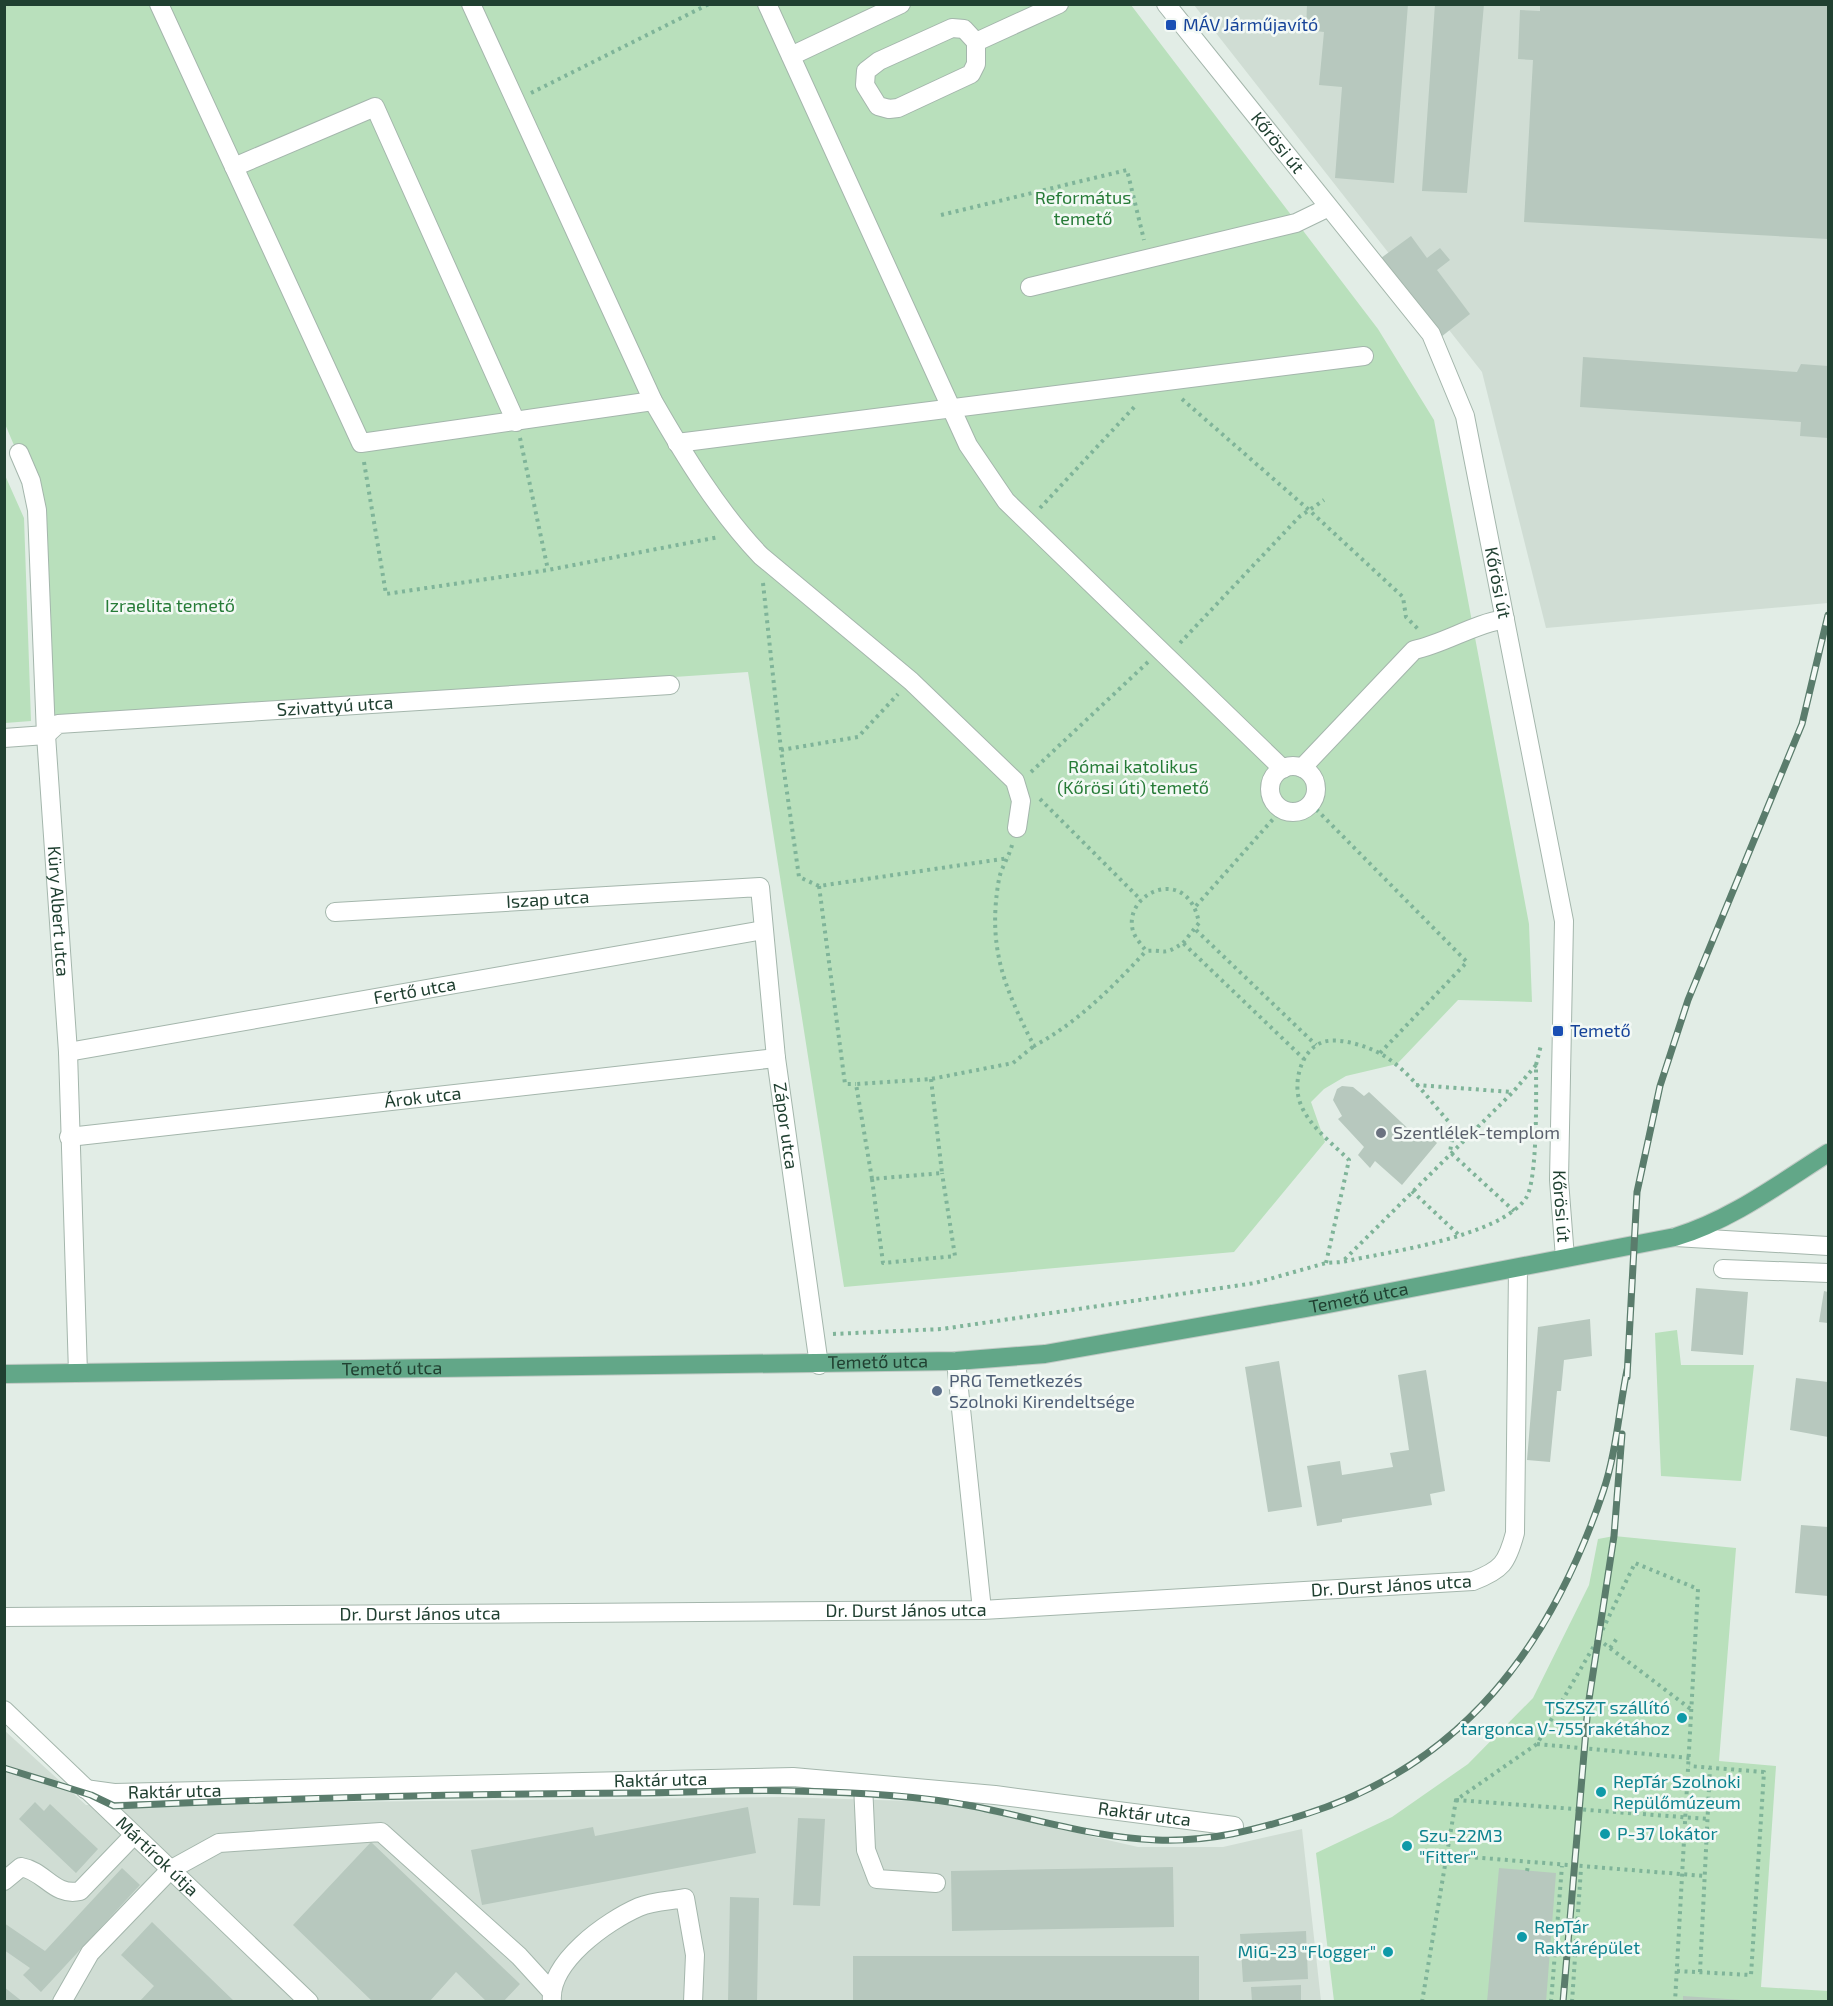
<svg xmlns="http://www.w3.org/2000/svg" width="1833" height="2006" viewBox="0 0 1833 2006" font-family="'Exo 2',sans-serif">
	<style>
		.built { fill: #d0ddd4 }
		.green { fill: #b9e0bc }
		.building { fill: #b7c8be }
		.lines { fill: none; stroke-linecap: round; stroke-linejoin: round }
		.minor-casing { stroke: #a4b6ac; stroke-width: 20 }
		.major-casing { stroke: #c1cac5; stroke-width: 20 }
		.path { stroke: #7fb499; stroke-width: 4; stroke-dasharray: 3 4.5; stroke-linecap: butt }
		.minor { stroke: #fff; stroke-width: 18 }
		.major { stroke: #62a788; stroke-width: 18 }
		.rail-casing { stroke: #5a7c6c; stroke-width: 7 }
		.rail { stroke: #f3f9f5; stroke-width: 4.5; stroke-dasharray: 14; stroke-linecap: butt }
		.transit-dot { fill: #1a4fb4; stroke: #f3f9f5; stroke-width: 2 }
		.worship-dot { fill: #6b7280; stroke: #f3f9f5; stroke-width: 2 }
		.service-dot { fill: #5c6f8a; stroke: #f3f9f5; stroke-width: 2 }
		.culture-dot { fill: #0f9aa8; stroke: #f3f9f5; stroke-width: 2 }
		.labels { text-anchor: middle; stroke-width: 5; stroke-linejoin: round; paint-order: stroke }
		.transit-label { font-size: 18px; fill: #164399; stroke: #f3f9f5; text-anchor: start }
		.street-label { font-size: 18px; fill: #204031; stroke: #f3f9f5 }
		.park-label { font-size: 18px; fill: #267b37; stroke: #f3f9f5 }
		.worship-label { font-size: 18px; fill: #5b616d; stroke: #f3f9f5; text-anchor: start }
		.service-label { font-size: 18px; fill: #4e5e75; stroke: #f3f9f5; text-anchor: start }
		.culture-label { font-size: 18px; fill: #0d838f; stroke: #f3f9f5; text-anchor: start }
	</style>
	<rect width="100%" height="100%" fill="#e2ede6"/>
	<path class="built" d="M 1194,5 L 1828,5 L 1828,603 L 1546,628 L 1482,372 Z
		M 4,1730 L 86,1805 L 781,1797 L 942,1802 L 1138,1847 L 1223,1847 L 1302,1829 L 1321,2001 L 5,2001 Z"/>
	<path class="green" d="M 5,5 L 1131,5 L 1378,329 L 1434,420 L 1529,924 L 1532,1002 L 1458,1000 L 1397,1064 L 1346,1076 L 1324,1089 L 1311,1102 L 1325,1142 L 1234,1252 L 844,1287 L 748,672 L 53,719 L 41,509 L 5,424 Z
		M 4,473 L 24,518 L 31,721 L 5,723 Z
		M 1677,1330 L 1681,1365 L 1754,1365 L 1741,1481 L 1661,1476 L 1655,1333 Z
		M 1614,1536 L 1736,1548 L 1719,1761 L 1776,1766 L 1761,1987 L 1828,1991 L 1828,2001 L 1334,2001 L 1316,1853 L 1392,1817 L 1468,1764 L 1533,1698 L 1589,1585 L 1598,1539 Z"/>
	<path class="building" d="M 1307,4 L 1408,4 L 1394,183 L 1335,178 L 1342,87 L 1319,85 L 1324,32 L 1306,30 Z
		M 1435,4 L 1484,4 L 1467,193 L 1422,191 Z
		M 1540,4 L 1828,4 L 1828,239 L 1524,222 L 1533,60 L 1518,59 L 1520,10 L 1540,11 Z
		M 1411,236 L 1427,258 L 1440,248 L 1450,260 L 1437,270 L 1470,314 L 1441,337 L 1381,258 Z
		M 1583,357 L 1797,372 L 1801,364 L 1828,366 L 1828,438 L 1800,436 L 1801,422 L 1580,407 Z
		M 1342,1086 L 1353,1087 L 1364,1096 L 1369,1092 L 1416,1136 L 1423,1129 L 1437,1143 L 1402,1185 L 1375,1161 L 1370,1168 L 1358,1155 L 1364,1147 L 1338,1119 L 1342,1116 L 1333,1100 L 1337,1089 Z
		M 1696,1288 L 1748,1292 L 1743,1355 L 1691,1351 Z
		M 1824,1291 L 1828,1292 L 1828,1323 L 1819,1322 Z
		M 1590,1319 L 1592,1356 L 1564,1360 L 1561,1391 L 1557,1391 L 1550,1462 L 1527,1460 L 1538,1327 Z
		M 1279,1361 L 1302,1507 L 1268,1512 L 1245,1367 Z
		M 1426,1370 L 1445,1491 L 1430,1494 L 1432,1505 L 1342,1519 L 1342,1522 L 1317,1526 L 1307,1466 L 1340,1461 L 1342,1475 L 1393,1467 L 1390,1453 L 1409,1450 L 1398,1375 Z
		M 1796,1378 L 1828,1382 L 1828,1437 L 1790,1430 Z
		M 1801,1525 L 1828,1527 L 1828,1596 L 1795,1593 Z
		M 35,1802 L 44,1811 L 50,1804 L 98,1849 L 76,1873 L 19,1819 Z
		M 748,1807 L 756,1853 L 482,1905 L 471,1850 L 593,1827 L 595,1836 Z
		M 798,1818 L 825,1819 L 820,1906 L 793,1905 Z
		M 371,1842 L 520,1984 L 503,2002 L 487,2002 L 456,1972 L 429,2002 L 373,2002 L 293,1925 Z
		M 1173,1867 L 1174,1927 L 952,1931 L 951,1871 Z
		M 122,1868 L 140,1885 L 41,1992 L 23,1975 L 30,1968 L 4,1950 L 4,1923 L 45,1951 Z
		M 1499,1868 L 1556,1873 L 1546,2002 L 1487,2002 Z
		M 730,1897 L 759,1898 L 757,2002 L 728,2002 Z
		M 152,1922 L 235,2002 L 139,2002 L 154,1986 L 121,1955 Z
		M 1306,1931 L 1308,1979 L 1243,1982 L 1240,1934 Z
		M 853,1956 L 1199,1956 L 1199,2002 L 853,2002 Z
		M 1301,1985 L 1301,2002 L 1252,2002 L 1251,1987 Z
		M 4,1987 L 23,2002 L 4,2002 Z
		M 1683,1996 L 1742,2000 L 1742,2002 L 1683,2002 Z"/>
	<g class="lines">
		<defs>
			<g id="minor">
				<path d="M 159,4 L 361,443 L 653,401"/>
				<path d="M 471,4 L 653,401 C 684,455 718,511 761,556 L 911,681 L 1015,781 L 1021,801 L 1017,828"/>
				<path d="M 767,4 L 968,445 L 1006,501 L 1283,769"/>
				<path id="s1" d="M 1166,4 L 1431,334 L 1465,416 L 1564,921 L 1559,1180 L 1565,1258"/>
				<path d="M 976,42 L 964,29 L 952,28 L 879,61 L 866,71 L 865,85 L 878,106 L 889,109 L 898,108 L 971,74 L 976,64 L 976,42 L 1059,4"/>
				<path d="M 791,56 L 901,4"/>
				<path d="M 234,167 L 375,107 L 516,422"/>
				<path d="M 1030,287 L 1296,223 L 1327,208"/>
				<path d="M 677,443 L 1364,356"/>
				<path id="s2" d="M 19,453 L 31,481 L 37,510 L 46,735 L 68,1052 L 78,1373"/>
				<path id="s3" d="M 4,738 L 46,735 L 58,724 L 670,685"/>
				<circle cx="1293" cy="789" r="23"/>
				<path d="M 1302,768 L 1414,650 C 1446,643 1473,624 1505,619"/>
				<path id="s4" d="M 335,912 L 760,887 L 776,1058 L 819,1365"/>
				<path id="s5" d="M 68,1052 L 763,930"/>
				<path id="s6" d="M 69,1137 L 776,1058"/>
				<path d="M 1675,1237 L 1828,1246"/>
				<path d="M 1723,1269 L 1828,1273"/>
				<path d="M 956,1361 L 982,1610"/>
				<path id="s7" d="M 4,1617 L 982,1610 L 1473,1581 C 1502,1570 1507,1563 1515,1533 L 1518,1268"/>
				<path id="s8" d="M 4,1710 L 309,2002"/>
				<path d="M 863,1784 L 866,1850 L 877,1879 L 936,1883"/>
				<path id="s9" d="M 85,1789 L 114,1793 L 793,1777 L 995,1795 L 1234,1826"/>
				<path d="M 4,1881 L 21,1867 C 45,1871 54,1897 80,1891 L 133,1836"/>
				<path d="M 62,2002 L 90,1953 L 170,1870 L 219,1843 L 381,1832 L 519,1956 L 551,1991"/>
				<path d="M 552,2002 C 548,1962 607,1921 639,1907 C 653,1901 670,1901 685,1898 L 695,1955 L 693,2002"/>
			</g>
			<g id="major">
				<path id="s10" d="M 4,1374 L 956,1361 L 1045,1354 L 1323,1305 L 1675,1237 C 1731,1220 1779,1184 1828,1153"/>
			</g>
		</defs>
		<use href="#minor" class="minor-casing"/>
		<use href="#major" class="major-casing"/>
		<path class="path" d="M 531,93 L 709,4
			M 941,215 L 1127,170 L 1144,240
			M 1182,399 L 1309,510 L 1403,597 L 1406,617 L 1418,629
			M 520,438 L 548,570
			M 364,462 L 386,594 L 548,570 L 719,537
			M 1040,508 L 1137,404
			M 763,583 L 781,750 L 799,877 L 819,886 L 1009,858
			M 1180,643 L 1299,517 L 1324,500
			M 781,750 L 858,737 L 898,694
			M 1031,772 L 1148,662
			M 1040,799 L 1141,900
			M 1311,804 L 1467,962 L 1380,1053
			M 1012,845 C 1009,857 1001,868 999,879 C 987,947 1004,987 1034,1046 C 1077,1023 1113,987 1146,951
			M 819,886 L 845,1084 L 856,1084
			M 1196,906 L 1282,809
			M 1196,930 L 1316,1045
			M 1183,943 L 1199,923 C 1188,863 1122,893 1133,931 C 1135,938 1142,945 1146,951 C 1166,949 1162,957 1183,943 L 1304,1059
			M 1536,1065 L 1541,1045
			M 931,1079 L 942,1173 L 872,1179 L 856,1084 L 931,1079 L 1013,1063 L 1034,1046
			M 1416,1085 L 1512,1092
			M 872,1179 L 883,1263 L 955,1256 L 942,1173
			M 1412,1191 L 1460,1236
			M 1326,1263 L 1349,1160 C 1333,1144 1310,1127 1301,1105 C 1292,1085 1300,1050 1323,1042 C 1339,1037 1367,1046 1381,1054 C 1408,1069 1429,1100 1449,1122 L 1453,1134 L 1450,1152 L 1514,1211
			M 833,1334 L 942,1329 L 1255,1283 L 1326,1263 L 1342,1262 C 1387,1252 1500,1237 1526,1198 C 1538,1180 1536,1090 1536,1065 L 1513,1092 L 1342,1262
			M 1598,1639 L 1692,1710
			M 1610,1648 L 1618,1637
			M 1537,1744 L 1690,1758
			M 1456,1800 L 1708,1819
			M 1445,1855 L 1705,1876
			M 1527,1871 L 1528,1866
			M 1677,1971 L 1751,1975 L 1764,1772 L 1689,1766
			M 1700,1972 L 1710,1768
			M 1422,2002 L 1456,1800 L 1537,1744 L 1598,1639 L 1635,1563 L 1698,1589 L 1675,2002
			M 1551,2002 L 1562,1866
			M 1572,2002 L 1581,1868"/>
		<use href="#minor" class="minor"/>
		<use href="#major" class="major"/>
		<defs>
			<path id="rail" d="M 1627,1377 L 1637,1192 L 1660,1086 L 1688,1000 L 1802,724 L 1828,615
				M 4,1768 L 91,1795 L 114,1806 C 287,1798 460,1794 633,1793 C 687,1793 741,1789 794,1791 C 853,1792 915,1795 972,1806 C 1033,1818 1095,1838 1157,1840 C 1210,1842 1256,1830 1306,1814 C 1464,1764 1551,1645 1603,1492 C 1616,1454 1619,1410 1627,1370
				M 1563,2002 L 1588,1706 L 1614,1536 L 1622,1434"/>
		</defs>
		<use href="#rail" class="rail-casing"/>
		<use href="#rail" class="rail"/>
	</g>
	<g class="transit-dot">
		<rect x="1165" y="19" width="12" height="12" rx="3"/>
		<rect x="1552" y="1025" width="12" height="12" rx="3"/>
	</g>
	<circle class="worship-dot" cx="1381" cy="1133" r="6"/>
	<circle class="service-dot" cx="937" cy="1391" r="6"/>
	<g class="culture-dot">
		<circle cx="1682" cy="1718" r="6"/>
		<circle cx="1601" cy="1792" r="6"/>
		<circle cx="1605" cy="1834" r="6"/>
		<circle cx="1407" cy="1846" r="6"/>
		<circle cx="1522" cy="1937" r="6"/>
		<circle cx="1388" cy="1952" r="6"/>
	</g>
	<g class="labels">
		<g class="transit-label">
			<text x="1183" y="31">MÁV Járműjavító</text>
			<text x="1570" y="1037">Temető</text>
		</g>
		<g class="street-label">
			<text dy="6" stroke="none"><textPath href="#s1" startOffset="178">Kőrösi út</textPath></text>
			<text dy="6" stroke="none"><textPath href="#s1" startOffset="682">Kőrösi út</textPath></text>
			<text dy="6" stroke="none"><textPath href="#s3" startOffset="336">Szivattyú utca</textPath></text>
			<text dy="6" stroke="none"><textPath href="#s4" startOffset="213">Iszap utca</textPath></text>
			<text dy="6" stroke="none"><textPath href="#s2" startOffset="462">Küry Albert utca</textPath></text>
			<text dy="6" stroke="none"><textPath href="#s5" startOffset="352">Fertő utca</textPath></text>
			<text dy="6" stroke="none"><textPath href="#s6" startOffset="356">Árok utca</textPath></text>
			<text dy="6" stroke="none"><textPath href="#s4" startOffset="666">Zápor utca</textPath></text>
			<text dy="6" stroke="none"><textPath href="#s1" startOffset="1312">Kőrösi út</textPath></text>
			<text dy="6" stroke="none"><textPath href="#s10" startOffset="1360">Temető utca</textPath></text>
			<text dy="6" stroke="none"><textPath href="#s10" startOffset="874">Temető utca</textPath></text>
			<text dy="6" stroke="none"><textPath href="#s10" startOffset="388">Temető utca</textPath></text>
			<text dy="6" stroke="none"><textPath href="#s7" startOffset="1388">Dr. Durst János utca</textPath></text>
			<text dy="6" stroke="none"><textPath href="#s7" startOffset="902">Dr. Durst János utca</textPath></text>
			<text dy="6" stroke="none"><textPath href="#s7" startOffset="416">Dr. Durst János utca</textPath></text>
			<text dy="6" stroke="none"><textPath href="#s9" startOffset="576">Raktár utca</textPath></text>
			<text dy="6" stroke="none"><textPath href="#s9" startOffset="90">Raktár utca</textPath></text>
			<text dy="6" stroke="none"><textPath href="#s9" startOffset="1062">Raktár utca</textPath></text>
			<text dy="6" stroke="none"><textPath href="#s8" startOffset="212">Mártírok útja</textPath></text>
		</g>
		<g class="park-label">
			<text x="1083" y="204">Református<tspan x="1083" dy="21">temető</tspan></text>
			<text x="170" y="612">Izraelita temető</text>
			<text x="1133" y="773">Római katolikus<tspan x="1133" dy="21">(Kőrösi úti) temető</tspan></text>
		</g>
		<g class="worship-label">
			<text x="1393" y="1139">Szentlélek-templom</text>
		</g>
		<g class="service-label">
			<text x="949" y="1387">PRG Temetkezés<tspan x="949" dy="21">Szolnoki Kirendeltsége</tspan></text>
		</g>
		<g class="culture-label">
			<text x="1670" y="1714" text-anchor="end">TSZSZT szállító<tspan x="1670" dy="21">targonca V-755 rakétához</tspan></text>
			<text x="1613" y="1788">RepTár Szolnoki<tspan x="1613" dy="21">Repülőmúzeum</tspan></text>
			<text x="1617" y="1840">P-37 lokátor</text>
			<text x="1419" y="1842">Szu-22M3<tspan x="1419" dy="21">"Fitter"</tspan></text>
			<text x="1534" y="1933">RepTár<tspan x="1534" dy="21">Raktárépület</tspan></text>
			<text x="1376" y="1958" text-anchor="end">MiG-23 "Flogger"</text>
		</g>
	</g>
	<rect width="1833" height="2006" fill="none" stroke="#204031" stroke-width="12"/>
</svg>
